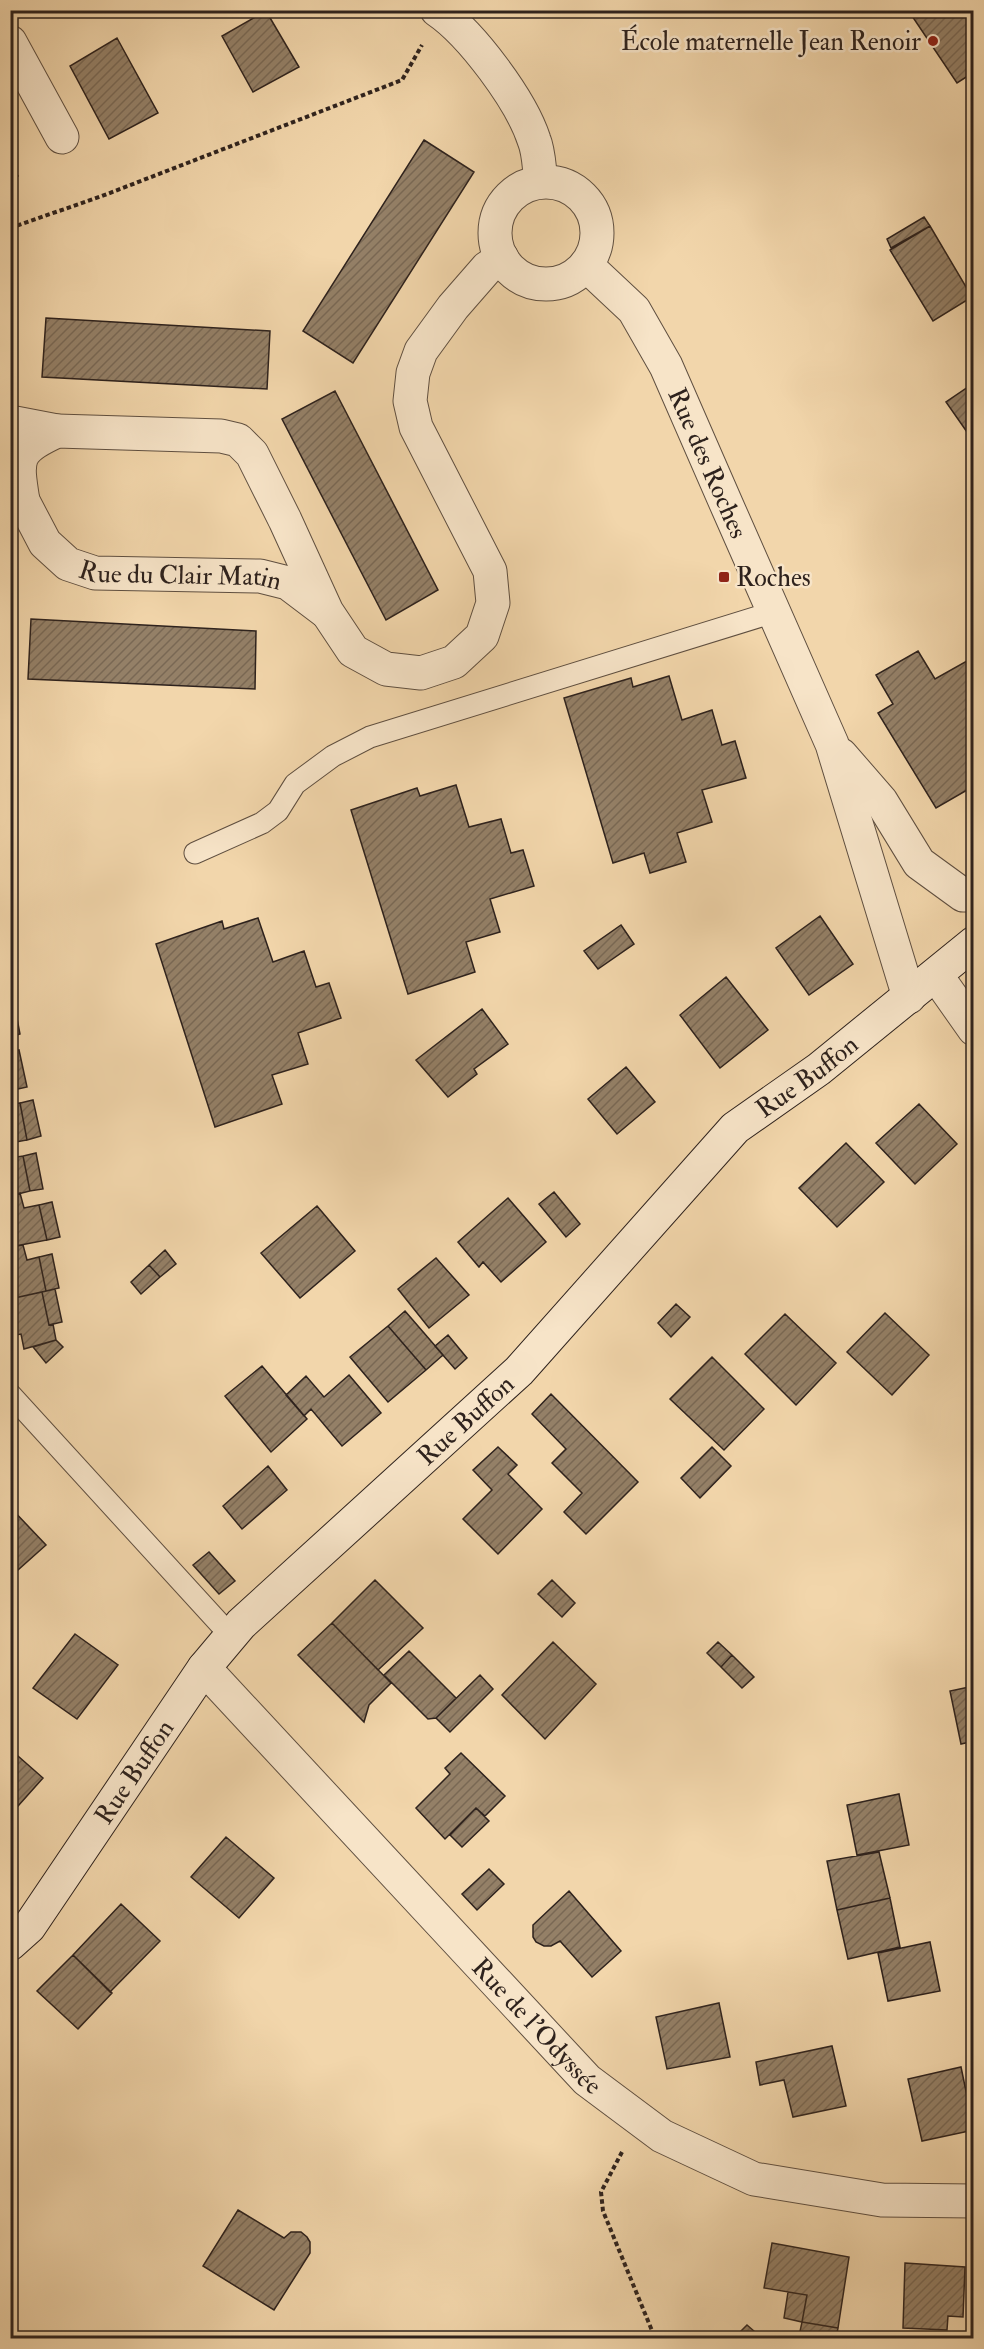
<svg xmlns="http://www.w3.org/2000/svg" width="984" height="2349" viewBox="0 0 984 2349" font-family="'IM FELL Double Pica',serif">
	<style>
		.building { fill: url(#building-hatch); stroke: #2e221d; stroke-width: 1.5 }
		.lines { fill: none; stroke-linecap: round; stroke-linejoin: round }
		.lane-casing { stroke: #5f4f40; stroke-width: 23 }
		.street-casing { stroke: #5f4f40; stroke-width: 35 }
		.secondary-casing { stroke: #2e221d; stroke-width: 35 }
		.path { stroke: #2e221d; stroke-width: 4; stroke-dasharray: 4.5 3; stroke-linecap: butt }
		.lane { stroke: #f7e4c8; stroke-width: 21 }
		.street { stroke: #f7e4c8; stroke-width: 33 }
		.secondary { stroke: #f7e4c8; stroke-width: 33 }
		.poi-dot { fill: #8f2418; stroke: #f7e4c8; stroke-width: 2 }
		.labels { text-anchor: middle; stroke-width: 5; stroke-linejoin: round; paint-order: stroke }
		.poi-label { font-size: 26px; fill: #2e221d; stroke: #f7e4c8; text-anchor: end }
		.street-label { font-size: 26px; fill: #2e221d; stroke: #f7e4c8 }
	</style>
	<defs>
		<pattern id="building-hatch" width="6" height="6" patternUnits="userSpaceOnUse" patternTransform="scale(1.5)"><rect width="6" height="6" fill="#948067"/><path d="M-1 1l2-2M0 6l6-6M5 7l2-2" fill="none" stroke="#796854"/></pattern>
	</defs>
	<rect width="100%" height="100%" fill="#f2d6ab"/>
	<filter id="stains"><feTurbulence type="fractalNoise" baseFrequency=".00333" numOctaves="4"/><feColorMatrix values="0 0 0 0 .2 0 0 0 0 .09 0 0 0 0 .02 0 0 0 .5 -.17"/></filter>
	<radialGradient id="worn" r=".72"><stop offset=".6" stop-color="#630" stop-opacity="0"/><stop offset="1" stop-color="#630" stop-opacity=".3"/></radialGradient>
	<path class="building" d="M 908,10 L 974,10 L 974,72 L 957,83 Z
		M 266,11 L 299,67 L 253,92 L 222,36 Z
		M 117,38 L 158,113 L 109,139 L 70,66 Z
		M 424,140 L 474,172 L 353,363 L 303,331 Z
		M 10,163 L 18,176 L 10,180 Z
		M 924,217 L 930,226 L 891,248 L 887,239 Z
		M 930,226 L 972,297 L 933,321 L 890,250 Z
		M 46,318 L 270,331 L 267,389 L 42,377 Z
		M 974,383 L 974,442 L 946,402 Z
		M 335,391 L 438,590 L 386,620 L 282,419 Z
		M 31,619 L 256,631 L 255,689 L 28,679 Z
		M 918,651 L 935,679 L 974,657 L 974,786 L 936,808 L 878,713 L 893,704 L 876,675 Z
		M 669,676 L 682,720 L 712,710 L 722,745 L 735,741 L 746,778 L 702,790 L 712,822 L 677,833 L 686,862 L 650,873 L 644,853 L 613,863 L 564,698 L 631,678 L 633,687 Z
		M 456,785 L 469,827 L 501,819 L 511,853 L 523,850 L 534,886 L 490,899 L 500,932 L 466,942 L 475,972 L 408,994 L 351,810 L 417,788 L 420,796 Z
		M 820,916 L 853,964 L 809,995 L 776,948 Z
		M 258,918 L 273,962 L 304,951 L 316,987 L 329,983 L 341,1018 L 298,1033 L 308,1064 L 272,1075 L 282,1104 L 215,1127 L 156,944 L 222,921 L 224,929 Z
		M 621,925 L 634,944 L 598,969 L 584,951 Z
		M 726,977 L 768,1030 L 720,1068 L 680,1015 Z
		M 10,998 L 13,998 L 20,1034 L 10,1037 Z
		M 482,1009 L 508,1044 L 474,1069 L 477,1074 L 448,1097 L 416,1060 Z
		M 19,1050 L 27,1087 L 13,1090 L 10,1075 L 10,1052 Z
		M 626,1067 L 655,1102 L 617,1134 L 588,1099 Z
		M 33,1100 L 41,1136 L 27,1140 L 20,1103 Z
		M 20,1103 L 27,1140 L 10,1143 L 10,1105 Z
		M 919,1104 L 957,1144 L 915,1184 L 876,1143 Z
		M 846,1143 L 884,1182 L 837,1227 L 799,1188 Z
		M 36,1153 L 43,1189 L 30,1191 L 23,1156 Z
		M 23,1156 L 30,1191 L 10,1196 L 10,1158 Z
		M 554,1192 L 580,1224 L 566,1237 L 539,1204 Z
		M 20,1193 L 24,1208 L 39,1205 L 47,1240 L 10,1247 L 10,1196 Z
		M 508,1198 L 546,1242 L 501,1282 L 483,1262 L 479,1267 L 458,1242 Z
		M 52,1202 L 60,1237 L 47,1240 L 39,1205 Z
		M 317,1206 L 355,1251 L 300,1298 L 261,1253 Z
		M 23,1245 L 27,1260 L 39,1257 L 46,1291 L 10,1299 L 10,1247 Z
		M 165,1250 L 176,1264 L 160,1277 L 149,1265 Z
		M 52,1254 L 59,1288 L 46,1291 L 39,1257 Z
		M 436,1258 L 469,1295 L 429,1328 L 398,1289 Z
		M 149,1265 L 160,1277 L 141,1294 L 131,1282 Z
		M 55,1289 L 62,1322 L 49,1325 L 42,1292 Z
		M 42,1292 L 49,1325 L 53,1324 L 56,1340 L 24,1349 L 21,1334 L 10,1336 L 10,1299 Z
		M 676,1304 L 690,1317 L 671,1337 L 658,1323 Z
		M 405,1311 L 443,1355 L 426,1370 L 388,1326 Z
		M 885,1313 L 929,1355 L 892,1395 L 847,1352 Z
		M 785,1314 L 836,1363 L 796,1405 L 745,1354 Z
		M 388,1326 L 426,1370 L 388,1402 L 350,1357 Z
		M 448,1335 L 467,1358 L 455,1369 L 435,1346 Z
		M 56,1340 L 63,1347 L 46,1363 L 33,1347 Z
		M 712,1357 L 764,1409 L 724,1450 L 670,1399 Z
		M 262,1366 L 307,1419 L 271,1452 L 225,1396 Z
		M 349,1375 L 381,1413 L 342,1446 L 311,1409 L 304,1416 L 286,1395 L 306,1376 L 324,1397 Z
		M 551,1394 L 638,1482 L 586,1534 L 564,1512 L 582,1493 L 552,1463 L 566,1449 L 532,1414 Z
		M 498,1447 L 517,1465 L 508,1474 L 542,1509 L 498,1554 L 463,1519 L 492,1490 L 473,1470 Z
		M 712,1447 L 731,1466 L 700,1498 L 681,1478 Z
		M 268,1466 L 287,1490 L 242,1529 L 223,1506 Z
		M 10,1507 L 46,1545 L 10,1577 Z
		M 209,1552 L 235,1581 L 219,1594 L 193,1565 Z
		M 375,1580 L 423,1628 L 378,1670 L 332,1623 Z
		M 552,1580 L 575,1603 L 562,1617 L 538,1594 Z
		M 332,1623 L 391,1683 L 369,1705 L 364,1722 L 298,1655 Z
		M 75,1634 L 118,1665 L 77,1719 L 33,1688 Z
		M 553,1642 L 596,1684 L 545,1739 L 502,1695 Z
		M 718,1642 L 732,1655 L 721,1667 L 707,1653 Z
		M 409,1651 L 456,1698 L 436,1718 L 428,1719 L 384,1675 Z
		M 732,1655 L 754,1677 L 742,1688 L 721,1667 Z
		M 480,1675 L 493,1689 L 450,1732 L 436,1718 Z
		M 974,1686 L 974,1741 L 961,1744 L 950,1691 Z
		M 10,1749 L 43,1778 L 10,1815 Z
		M 461,1753 L 505,1796 L 485,1816 L 476,1808 L 445,1839 L 416,1808 L 450,1774 L 445,1768 Z
		M 899,1794 L 909,1845 L 857,1855 L 847,1805 Z
		M 476,1808 L 489,1821 L 462,1847 L 450,1835 Z
		M 226,1837 L 274,1878 L 239,1918 L 191,1877 Z
		M 879,1852 L 890,1898 L 837,1910 L 827,1861 Z
		M 489,1869 L 504,1884 L 477,1910 L 462,1894 Z
		M 569,1891 L 621,1951 L 592,1977 L 560,1941 L 551,1946 L 544,1946 L 536,1942 L 533,1937 L 533,1925 Z
		M 890,1898 L 900,1947 L 848,1959 L 837,1910 Z
		M 121,1904 L 160,1941 L 110,1992 L 73,1955 Z
		M 930,1942 L 940,1991 L 888,2001 L 878,1953 Z
		M 73,1955 L 112,1993 L 78,2029 L 37,1991 Z
		M 719,2003 L 730,2057 L 667,2069 L 656,2017 Z
		M 832,2046 L 846,2106 L 793,2117 L 784,2080 L 760,2085 L 756,2062 Z
		M 961,2067 L 974,2130 L 922,2141 L 908,2079 Z
		M 238,2210 L 284,2238 L 291,2232 L 301,2232 L 307,2237 L 310,2242 L 310,2253 L 274,2310 L 203,2266 Z
		M 772,2243 L 849,2257 L 838,2328 L 802,2322 L 807,2295 L 764,2288 Z
		M 905,2263 L 965,2267 L 963,2317 L 948,2316 L 947,2330 L 903,2328 Z
		M 788,2292 L 807,2295 L 802,2322 L 784,2318 Z
		M 802,2322 L 838,2328 L 836,2338 L 803,2338 L 799,2336 Z
		M 747,2325 L 762,2338 L 734,2338 Z"/>
	<g class="lines">
		<defs>
			<path id="lane" d="M 195,853 L 262,823 L 278,811 L 295,784 L 333,756 L 370,737 L 774,612
				M 10,1394 L 231,1636"/>
			<g id="street">
				<path d="M 437,10 C 471,33 521,100 534,140 C 539,152 539,168 541,181"/>
				<path d="M 10,42 L 62,137"/>
				<circle cx="546" cy="233" r="51"/>
				<path id="s1" d="M 586,265 L 634,310 L 666,366 L 728,508 L 832,744 L 909,997"/>
				<path d="M 10,422 L 57,431"/>
				<path id="s2" d="M 13,482 L 45,543 L 68,564 L 95,573 L 260,576 L 288,583 L 325,611"/>
				<path d="M 23,501 C 16,458 15,450 57,431 L 221,436 L 238,440 L 252,454 L 285,520 L 327,612 L 353,651 L 386,669 L 421,673 L 454,662 L 482,636 L 493,603 L 490,571 L 416,427 L 410,401 L 413,373 L 421,351 L 453,307 L 487,268 L 502,258"/>
				<path d="M 841,755 L 881,801 L 919,863 L 963,895 L 974,895"/>
				<path d="M 936,975 L 974,1029"/>
				<path id="s3" d="M 204,1668 L 587,2080 L 662,2136 L 754,2179 L 882,2200 L 974,2201"/>
			</g>
			<g id="secondary">
				<path id="s4" d="M 10,1944 L 29,1927 L 204,1668 L 241,1624 L 519,1371 L 735,1128 L 819,1069 L 974,943"/>
			</g>
		</defs>
		<use href="#lane" class="lane-casing"/>
		<use href="#street" class="street-casing"/>
		<use href="#secondary" class="secondary-casing"/>
		<path class="path" d="M 10,228 L 102,196 L 402,80 L 422,45
			M 622,2152 L 601,2192 L 603,2211 L 655,2338"/>
		<use href="#lane" class="lane"/>
		<use href="#street" class="street"/>
		<use href="#secondary" class="secondary"/>
	</g>
	<g class="poi-dot">
		<circle cx="933" cy="41" r="6"/>
		<rect x="718" y="571" width="12" height="12" rx="3"/>
	</g>
	<g class="labels">
		<g class="poi-label">
			<text x="921" y="50">École maternelle Jean Renoir</text>
			<text x="736" y="586" text-anchor="start">Roches</text>
		</g>
		<g class="street-label">
			<text dy="9" stroke="none"><textPath href="#s1" startOffset="236">Rue des Roches</textPath></text>
			<text dy="9" stroke="none"><textPath href="#s2" startOffset="214">Rue du Clair Matin</textPath></text>
			<text dy="9" stroke="none"><textPath href="#s4" startOffset="1185">Rue Buffon</textPath></text>
			<text dy="9" stroke="none"><textPath href="#s4" startOffset="699">Rue Buffon</textPath></text>
			<text dy="9" stroke="none"><textPath href="#s4" startOffset="213">Rue Buffon</textPath></text>
			<text dy="9" stroke="none"><textPath href="#s3" startOffset="489">Rue de l'Odyssée</textPath></text>
		</g>
	</g>
	<rect width="984" height="2349" fill="none" stroke="#f2d6ab" stroke-width="36"/>
	<rect x="12" y="12" width="960" height="2325" fill="none" stroke="#2e221d" stroke-width="3"/>
	<rect x="18" y="18" width="948" height="2313" fill="none" stroke="#2e221d" stroke-width="1.5"/>
	<rect width="100%" height="100%" filter="url(#stains)"/>
	<rect width="100%" height="100%" fill="url(#worn)"/>
</svg>
